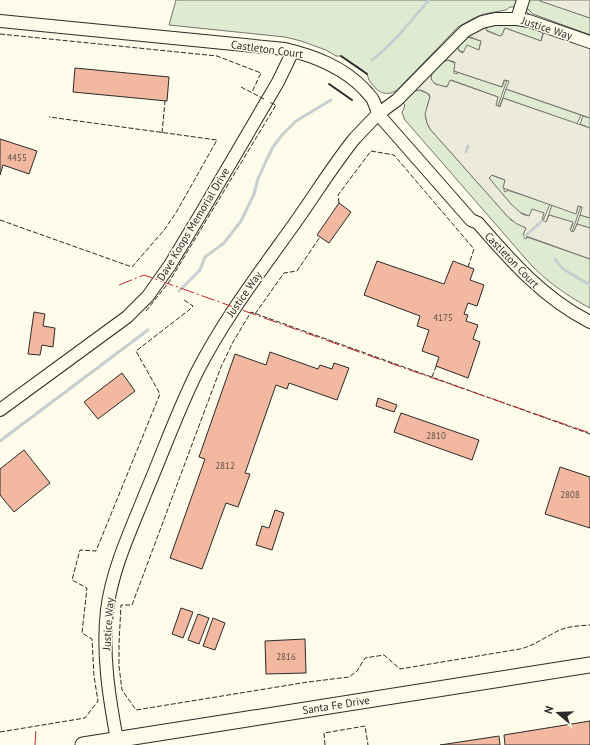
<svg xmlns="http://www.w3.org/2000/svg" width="590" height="745" viewBox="0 0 590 745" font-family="'PT Sans',sans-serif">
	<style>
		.green { fill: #deebd1; stroke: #74746e }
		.parking { fill: #eceadb; stroke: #74746e }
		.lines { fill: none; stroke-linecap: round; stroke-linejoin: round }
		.stream { stroke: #c7d0d0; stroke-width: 3 }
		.building { fill: #f2b8a0; stroke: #2b2b2b }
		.minor-casing { stroke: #2b2b2b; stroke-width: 14 }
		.major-casing { stroke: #2b2b2b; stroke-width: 17 }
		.minor { stroke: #fdfbea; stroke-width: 12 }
		.major { stroke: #fdfbea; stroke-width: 15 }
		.fence { stroke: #2b2b2b; stroke-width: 1; stroke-dasharray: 5 2; stroke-linecap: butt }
		.wall { stroke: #2b2b2b; stroke-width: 2 }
		.power { stroke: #c62828; stroke-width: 1; stroke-dasharray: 14 3 2 3; stroke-linecap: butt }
		.labels { text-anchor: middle; stroke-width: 3; stroke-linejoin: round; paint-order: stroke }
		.number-label { font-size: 9px; fill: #5d4e48 }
		.street-label { font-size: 11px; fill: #2b2b2b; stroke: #fdfbea }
	</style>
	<rect width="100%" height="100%" fill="#fdfbea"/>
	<path class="green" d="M 176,0 L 517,0 L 514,7 L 510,7 L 506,10 L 484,14 L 474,18 L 458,27 L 397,90 C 385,98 376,91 369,80 C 368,78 368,76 367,74 C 364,70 347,60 341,56 L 336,56 L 326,50 L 301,41 L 285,37 L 169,25 Z
		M 529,0 L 539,0 L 590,18 L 590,35 L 531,14 L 529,10 L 526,8 Z
		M 503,24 L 522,25 L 543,32 L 541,41 L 505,28 L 502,35 L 500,36 L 486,30 L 487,27 Z
		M 468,37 L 481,41 L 479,50 L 467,46 L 465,52 L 459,51 L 458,46 Z
		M 448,60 L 456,64 L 454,71 L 454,73 L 457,74 L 457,72 L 502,87 L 505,79 L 507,80 L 498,106 L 495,105 L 498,97 L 451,80 L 447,87 C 442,86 435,85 432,81 C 427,73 441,62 448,60 Z
		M 506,89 L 581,115 L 577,124 L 503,98 L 500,106 Z
		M 419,90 L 427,93 L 430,97 C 426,109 423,118 430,129 L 511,220 L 526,228 L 524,238 L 526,239 L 527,237 L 590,259 L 590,308 C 569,297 549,283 532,266 L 405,120 L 402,113 L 405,105 L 403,103 L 414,91 Z
		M 583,116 L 590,118 L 590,128 L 580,124 Z
		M 491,175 L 505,180 L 504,191 L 506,192 L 507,190 L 550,204 L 543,221 L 542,219 L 543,213 L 529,216 L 517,211 L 490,180 L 489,178 Z
		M 552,205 L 576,213 L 578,206 L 581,206 L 572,232 L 570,230 L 573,223 L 549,215 L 546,222 Z
		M 580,215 L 590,218 L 590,228 L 577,224 L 574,232 Z"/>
	<path class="parking" d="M 541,0 L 590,0 L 590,18 L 540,1 Z
		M 526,8 L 529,10 L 533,14 L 590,35 L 590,118 L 506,89 L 509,81 L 504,80 L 502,87 L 454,71 L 455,62 L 448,60 L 444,61 L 458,46 L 459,51 L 463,53 L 467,45 L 479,50 L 481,41 L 470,37 L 467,38 L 474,32 L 487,27 L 486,29 L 487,31 L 500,36 L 502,35 L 505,28 L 541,41 L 547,22 L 531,16 L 527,12 Z
		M 432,73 L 431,79 L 435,84 L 447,87 L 450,80 L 498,97 L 496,105 L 500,107 L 503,98 L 590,128 L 590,218 L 580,215 L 582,208 L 582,207 L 578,206 L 576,214 L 503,188 L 505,180 L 492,175 L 489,178 L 511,204 L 522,214 L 529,216 L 532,209 L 544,213 L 542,220 L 546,222 L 549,215 L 573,222 L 570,230 L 572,232 L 574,231 L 577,224 L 590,228 L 590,259 L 523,235 L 526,228 L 517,224 L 508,217 L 430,129 L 427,123 L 425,114 L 430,97 L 429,94 L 421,90 L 414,91 Z"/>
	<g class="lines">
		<path class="stream" d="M 372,60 L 385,49 L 398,36 L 429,0
			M 466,152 L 468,146
			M 525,236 L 542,221
			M 555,259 L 563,269 L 590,285
			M 179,291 L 200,270 L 205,257 L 224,243 L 241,221 L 254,194 L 258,179 L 266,161 L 273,147 L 282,135 L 296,121 L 331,100
			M 0,441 L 148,330"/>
	</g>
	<path class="building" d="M 75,68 L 169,77 L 167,101 L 73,92 Z
		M 0,139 L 37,151 L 29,174 L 3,165 L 0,175 Z
		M 339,203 L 351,212 L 329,243 L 317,235 Z
		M 377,261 L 444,284 L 453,261 L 474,269 L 470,280 L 484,285 L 477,306 L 468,303 L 464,314 L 468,315 L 466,321 L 478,325 L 473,339 L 480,342 L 468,378 L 436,366 L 439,357 L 422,351 L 429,330 L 417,326 L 420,316 L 364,295 Z
		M 34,312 L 45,314 L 43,326 L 55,328 L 53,347 L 42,345 L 40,355 L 28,354 Z
		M 270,352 L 318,369 L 320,365 L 332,369 L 334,363 L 349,368 L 337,400 L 289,383 L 287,389 L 276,385 L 245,473 L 250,474 L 238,507 L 226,503 L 202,569 L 170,558 L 205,459 L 199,457 L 235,354 L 266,365 Z
		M 122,373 L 135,391 L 98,419 L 84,402 Z
		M 378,398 L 397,405 L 394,412 L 376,406 Z
		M 401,413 L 479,440 L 472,460 L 394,432 Z
		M 24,450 L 50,483 L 14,512 L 0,495 L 0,469 Z
		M 560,467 L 590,477 L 590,528 L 545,514 Z
		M 275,510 L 284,513 L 272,550 L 256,545 L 262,526 L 269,528 Z
		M 181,608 L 193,612 L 183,638 L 172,634 Z
		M 198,614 L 209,618 L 199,644 L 188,640 Z
		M 213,618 L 225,623 L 215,650 L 203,646 Z
		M 305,639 L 306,673 L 266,674 L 265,641 Z
		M 590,721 L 590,745 L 505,745 L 504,735 Z
		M 499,736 L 500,745 L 440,745 Z"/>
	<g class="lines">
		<defs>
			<path id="minor" d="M 517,19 L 523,0
				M 0,21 L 285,49 C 315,56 343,67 365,90 C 367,93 371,96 373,100 C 375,104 377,110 378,114 L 471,220 L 478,223 C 511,261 543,298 590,322
				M 0,410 L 127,317 L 148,296 L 170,265 L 203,210 L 278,82 L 293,51
				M 117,740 C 109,697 102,653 107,610 C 112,569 131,530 146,492 C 163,452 178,410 197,372 C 224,319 260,272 295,223 C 315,195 333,165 355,138 L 378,114 L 397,100 L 465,31 L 482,22 L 495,19 L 517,19 L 529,21 L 590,42"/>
			<path id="major" d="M 83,745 L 590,665"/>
		</defs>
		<use href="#minor" class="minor-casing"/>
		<use href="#major" class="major-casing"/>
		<use href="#minor" class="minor"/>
		<use href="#major" class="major"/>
		<path class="fence" d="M 0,34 L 217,56 L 261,73 L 252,92
			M 241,87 L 264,99
			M 162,133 L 165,101
			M 339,203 L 338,195 L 371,151 L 394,155 L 474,249 L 468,267
			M 0,220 L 132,267 L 165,229 L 177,211 L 217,140 L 49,117
			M 146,311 L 169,282 L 276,105 L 269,102
			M 255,314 L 284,273 L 297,271 L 320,237
			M 432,377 L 437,364
			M 590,434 L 251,312 L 233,342 L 221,367 L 132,605 L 121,605 L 119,644 L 119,666 L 122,690 L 136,710 L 308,682 L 349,677 L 357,671 L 365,658 L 384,655 L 400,669 L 520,649 C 533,646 542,639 554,633 C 565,626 578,626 590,625
			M 0,732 L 85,718 L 98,701 L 94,676 L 92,639 L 82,633 L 87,588 L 72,580 L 80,550 L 96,551 L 160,394 L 136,351 L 189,310 L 193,306 L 184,300
			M 325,745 L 324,733 L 365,726 L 368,745"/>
		<path class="wall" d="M 341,56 L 367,74
			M 329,84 L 352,100"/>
		<path class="power" d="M 119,285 L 144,275 L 404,368 L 590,433
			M 35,745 L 36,728"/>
	</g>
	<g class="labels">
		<g class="number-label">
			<text x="17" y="161">4455</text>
			<text x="443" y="321">4175</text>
			<text x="436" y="439">2810</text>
			<text x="225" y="469">2812</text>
			<text x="570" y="498">2808</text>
			<text x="286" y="660">2816</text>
		</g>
		<g class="street-label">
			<text transform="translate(547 28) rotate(18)" y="4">Justice Way</text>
			<text transform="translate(267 49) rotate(8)" y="4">Castleton Court</text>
			<text transform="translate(193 224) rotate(-59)" y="4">Dave Koops Memorial Drive</text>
			<text transform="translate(512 260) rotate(46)" y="4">Castleton Court</text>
			<text transform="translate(244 294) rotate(-55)" y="4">Justice Way</text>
			<text transform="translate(108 624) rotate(-86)" y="4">Justice Way</text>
			<text transform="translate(336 705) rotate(-9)" y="4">Santa Fe Drive</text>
		</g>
	</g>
	<g transform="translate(558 713) rotate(289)" stroke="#fdfbea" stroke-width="3" paint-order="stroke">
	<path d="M0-3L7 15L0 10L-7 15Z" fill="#2b2b2b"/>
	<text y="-6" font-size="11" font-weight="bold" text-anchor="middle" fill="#2b2b2b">N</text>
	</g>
</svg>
